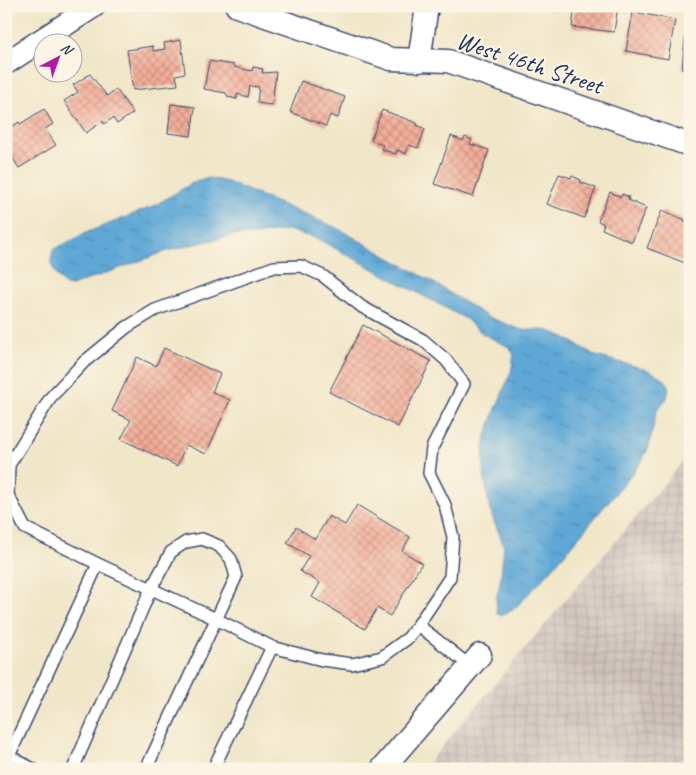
<svg xmlns="http://www.w3.org/2000/svg" width="696" height="775" viewBox="0 0 696 775" font-family="Caveat,sans-serif">
	<style>
		.industrial { fill: url(#industrial-grid) }
		.water { fill: url(#water-ripples); stroke: #3c6c9a }
		.building { fill: url(#building-cross-hatch) }
		.lines { fill: none; stroke-linecap: round; stroke-linejoin: round }
		.lane-casing { stroke: #3b4a6e; stroke-width: 14 }
		.street-casing { stroke: #3b4a6e; stroke-width: 25 }
		.lane { stroke: #fff; stroke-width: 11 }
		.street { stroke: #fff; stroke-width: 22 }
		.labels { text-anchor: middle; stroke-width: 4.5; stroke-linejoin: round; paint-order: stroke }
		.street-label { font-size: 25px; fill: #1b2f5e; stroke: #fcf5e5 }
	</style>
	<defs>
		<pattern id="industrial-grid" width="8" height="8" patternUnits="userSpaceOnUse" patternTransform="scale(1.25)"><rect width="8" height="8" fill="#cec1ba"/><path d="M0 4h8M4 0v8" fill="none" stroke="#b0a6a2"/></pattern>
		<pattern id="water-ripples" width="26" height="14" patternUnits="userSpaceOnUse" patternTransform="scale(1.25)"><rect width="26" height="14" fill="#5ea8d6"/><path d="M2 4q2-2 4 0t4 0M15 11q2-2 4 0t4 0" fill="none" stroke="#4d89b1"/></pattern>
		<pattern id="building-cross-hatch" width="8" height="8" patternUnits="userSpaceOnUse" patternTransform="scale(1.25)"><rect width="8" height="8" fill="#f4ae99"/><path d="M0 0l8 8M0 8l8-8" fill="none" stroke="#c58e80"/></pattern>
	</defs>
	<rect width="100%" height="100%" fill="#fcf5e5"/>
	<filter id="ink" filterUnits="userSpaceOnUse"><feTurbulence type="fractalNoise" baseFrequency=".02" numOctaves="2"/><feDisplacementMap in="SourceGraphic" scale="10" xChannelSelector="R" yChannelSelector="G"/><feConvolveMatrix kernelMatrix="1 2 1 2 8 2 1 2 1" color-interpolation-filters="sRGB"/></filter>
	<filter id="wash" filterUnits="userSpaceOnUse"><feTurbulence type="fractalNoise" baseFrequency=".0096" numOctaves="4" result="noise"/><feDisplacementMap in="SourceGraphic" scale="20" xChannelSelector="R" yChannelSelector="G"/><feGaussianBlur stdDeviation="1.12" result="paint"/><feColorMatrix in="noise" values="0 0 0 0 0 0 0 0 0 0 0 0 0 0 0 0 0 1.4 0 .05"/><feComposite in="paint" operator="in"/></filter>
	<g filter="url(#wash)">
		<rect width="100%" height="100%" fill="#f0e6c8"/>
		<path class="industrial" d="M 690,453 L 690,769 L 423,769 Z"/>
		<path class="water" d="M 209,178 L 228,182 L 337,228 L 431,281 L 488,317 L 522,330 L 546,330 L 563,336 L 596,356 L 646,369 L 663,378 L 669,385 L 667,398 L 657,410 L 648,449 L 640,464 L 551,570 L 515,608 L 501,616 L 497,613 L 496,599 L 500,584 L 504,546 L 490,511 L 485,482 L 483,456 L 486,436 L 493,416 L 511,372 L 514,355 L 509,347 L 483,334 L 466,319 L 318,239 L 288,230 L 255,235 L 233,235 L 167,251 L 71,286 L 65,285 C 54,274 49,265 53,250 L 88,232 L 152,207 L 196,181 Z"/>
		<g id="blocks">
			<path class="building" d="M 535,6 L 557,6 L 556,11 Z
				M 575,6 L 618,6 L 614,32 L 572,27 Z
				M 633,12 L 675,20 L 668,59 L 626,51 Z
				M 686,29 L 690,30 L 690,70 L 682,69 Z
				M 181,40 L 185,73 L 176,75 L 178,85 L 133,90 L 127,50 L 153,46 L 153,51 L 165,49 L 164,43 Z
				M 209,61 L 234,65 L 234,67 L 252,71 L 253,67 L 263,69 L 262,73 L 276,72 L 272,105 L 257,103 L 259,87 L 250,86 L 248,97 L 237,94 L 237,99 L 228,97 L 226,93 L 204,89 Z
				M 90,74 L 107,96 L 116,89 L 133,113 L 117,124 L 113,118 L 104,124 L 103,121 L 86,133 L 64,101 L 78,92 L 73,85 Z
				M 301,81 L 345,97 L 338,118 L 330,115 L 326,126 L 290,112 Z
				M 171,104 L 195,107 L 191,136 L 168,133 Z
				M 44,109 L 53,124 L 45,129 L 56,145 L 19,168 L 6,147 L 6,130 L 19,122 L 20,124 Z
				M 382,110 L 417,123 L 417,125 L 425,129 L 418,148 L 409,145 L 406,154 L 397,150 L 396,154 L 381,149 L 383,145 L 371,140 Z
				M 451,136 L 463,141 L 465,137 L 472,140 L 470,144 L 489,150 L 473,197 L 434,184 Z
				M 559,174 L 571,178 L 572,176 L 581,180 L 580,182 L 596,188 L 584,218 L 547,204 Z
				M 610,192 L 621,197 L 622,194 L 629,197 L 628,200 L 646,208 L 632,242 L 602,229 L 604,224 L 598,221 Z
				M 662,210 L 685,220 L 684,222 L 690,224 L 690,251 L 685,263 L 647,248 Z
				M 363,325 L 431,361 L 398,427 L 329,392 Z
				M 164,348 L 220,374 L 212,392 L 230,400 L 206,454 L 186,445 L 177,466 L 121,439 L 131,420 L 112,411 L 137,357 L 156,366 Z
				M 357,505 L 410,537 L 402,551 L 422,563 L 390,616 L 377,608 L 365,629 L 312,597 L 320,583 L 300,571 L 309,556 L 287,543 L 296,527 L 315,539 L 329,516 L 345,525 Z"/>
		</g>
	</g>
	<g filter="url(#ink)">
		<use href="#blocks" fill-opacity="0" stroke="#3b4a6e" stroke-width="1"/>
		<g class="lines">
			<defs>
				<path id="lane" d="M 98,564 L 25,528 L 8,495 L 9,465 L 51,397 L 84,362 L 127,327 L 155,310 L 274,267 L 301,266 L 323,276 L 362,307 L 423,340 L 446,360 L 464,384 L 432,448 L 429,473 L 445,505 L 453,537 L 450,577 L 418,625 L 408,638 L 382,657 L 352,664 L 322,660 L 272,647
					M 418,625 L 470,666
					M 33,769 L 9,756 L 98,564 L 216,619 L 272,647 L 213,769
					M 73,769 L 151,589 L 171,552 L 186,542 L 202,539 L 219,546 L 231,559 L 236,577 L 146,769"/>
				<path id="street" d="M 237,6 L 391,59 L 448,61 L 690,145
					M 419,61 L 427,6
					M 6,63 L 94,6
					M 382,769 L 480,655"/>
			</defs>
			<use href="#lane" class="lane-casing"/>
			<use href="#street" class="street-casing"/>
			<use href="#lane" class="lane"/>
			<use href="#street" class="street"/>
		</g>
	</g>
	<g class="labels">
		<g class="street-label">
			<text transform="translate(530 62) rotate(18)" y="9">West 46th Street</text>
		</g>
	</g>
	<rect width="696" height="775" fill="none" stroke="#fcf5e5" stroke-width="25"/>
	<g transform="translate(58 58) rotate(41)"><circle r="24" fill="#fcf5e5" stroke="#a2a6af"/>
	<path d="M0-4L9 19L0 12L-9 19Z" fill="#b5179e"/>
	<text y="-8" font-size="14" font-weight="bold" text-anchor="middle" fill="#1b2f5e">N</text>
	</g>
</svg>
